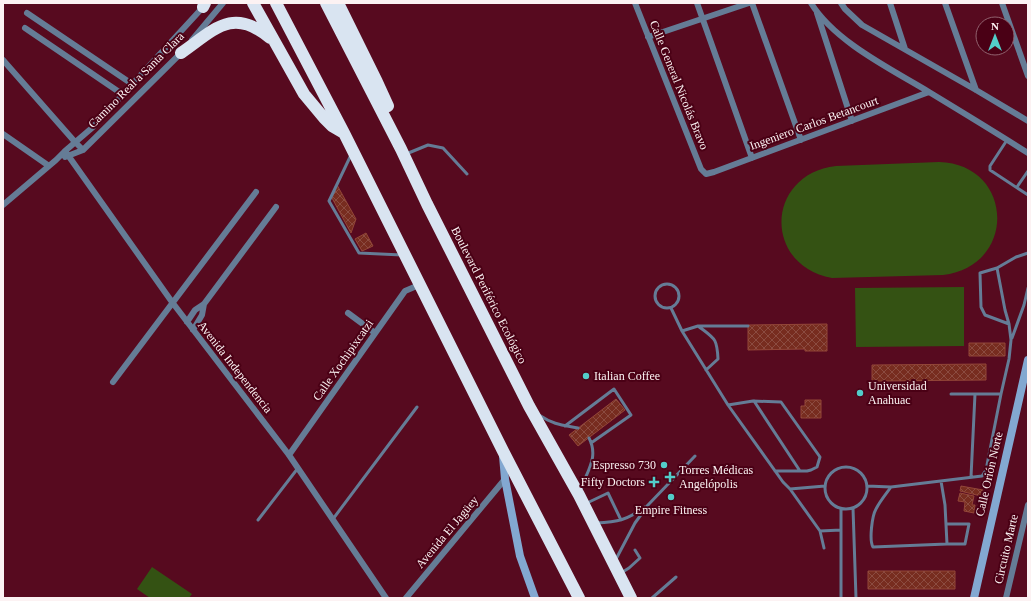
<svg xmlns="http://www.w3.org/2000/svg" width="1031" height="601" viewBox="0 0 1031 601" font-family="'Times New Roman',serif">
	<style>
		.pitch { fill: #345213 }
		.building { fill: url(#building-cross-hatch); stroke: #934638 }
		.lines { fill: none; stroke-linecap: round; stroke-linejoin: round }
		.lane { stroke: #657c96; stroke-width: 3 }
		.street { stroke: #657c96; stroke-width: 6 }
		.secondary { stroke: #83a8d1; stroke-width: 8 }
		.highway { stroke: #d9e4f1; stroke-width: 12 }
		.poi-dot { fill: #53cdc9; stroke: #4a0015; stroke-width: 1.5 }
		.labels { text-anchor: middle; stroke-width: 4; stroke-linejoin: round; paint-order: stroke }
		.street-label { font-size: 12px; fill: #fcf2f3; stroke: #4a0015 }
		.poi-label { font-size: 12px; fill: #fcf2f3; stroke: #4a0015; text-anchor: start }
	</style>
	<defs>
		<pattern id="building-cross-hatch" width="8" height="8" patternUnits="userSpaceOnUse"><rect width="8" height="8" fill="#772c1f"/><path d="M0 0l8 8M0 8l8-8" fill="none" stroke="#8b4b40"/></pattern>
	</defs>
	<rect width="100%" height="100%" fill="#570a1f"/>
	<path class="pitch" d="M 939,162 C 1014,164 1018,266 943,275 L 832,278 C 762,265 766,174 836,166 Z
		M 964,287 L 964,346 L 856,347 L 855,288 Z
		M 152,567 L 192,594 L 189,598 L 150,598 L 137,589 Z"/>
	<path class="building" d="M 337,185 L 356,219 L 351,233 L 332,198 Z
		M 366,233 L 373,246 L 362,251 L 355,239 Z
		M 827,324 L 827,351 L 805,351 L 805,349 L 748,350 L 748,325 Z
		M 969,343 L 1005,343 L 1005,356 L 969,356 Z
		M 986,364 L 986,380 L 872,381 L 872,365 Z
		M 616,399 L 625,410 L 578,446 L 569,435 Z
		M 805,400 L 821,400 L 821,418 L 801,418 L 801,406 L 805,406 Z
		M 961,486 L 983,490 L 981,496 L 960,491 Z
		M 960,493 L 974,496 L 972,505 L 975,505 L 974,513 L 964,511 L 965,502 L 958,501 Z
		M 868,571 L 955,571 L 955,589 L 868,589 Z"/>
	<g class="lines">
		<path class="lane" d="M 1007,140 L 990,166 L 990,170 L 1028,195
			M 406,154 L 428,145 L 443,148 L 467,174
			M 351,155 L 329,201 L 359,253 L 402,255
			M 1017,187 L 1028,171
			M 997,268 L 1005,310 L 1009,324 L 985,315 L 981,307 L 980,273 Z
			M 997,268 L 1016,257 L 1028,253
			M655 296a12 12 0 1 1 24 0a12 12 0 1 1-24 0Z
			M 671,308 L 682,331 L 728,405 L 783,482 L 790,489 L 825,486
			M 698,326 C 715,339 717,338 718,359 L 706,370
			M 682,331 L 698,326 L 748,326
			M 1012,338 L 1024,305 L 1028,288
			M 951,394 L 975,394
			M 754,401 L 800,471
			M 728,405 L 753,401 L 781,402 L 820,457 L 817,467 L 811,470 L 807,471 L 775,471
			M 539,415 C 554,425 562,425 578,428
			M 565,426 L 614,389 L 631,415 L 591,443
			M825 488a21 21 0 1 1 42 0a21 21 0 1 1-42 0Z
			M 971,477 L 975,394 L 1001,394
			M 941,481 L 945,505 L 947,544
			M 867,486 L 891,487 L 982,476 L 986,470 L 1001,394 L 1009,359 L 1011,340 L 1009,324
			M 891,487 C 886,494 880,501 876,509 C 872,516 869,540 873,547 L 947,544 L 965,544 L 969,524 L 947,524
			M 581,489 C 587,471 599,457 589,438
			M 790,489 L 820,531 L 824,548
			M 587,503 L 608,493 L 621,520
			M 853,508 L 856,598
			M 841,509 L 841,598
			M 333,519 L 417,407
			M 258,520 L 298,468
			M 596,523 C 618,522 627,520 645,507
			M 820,531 L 841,530
			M 615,561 L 635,523 L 648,505 L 695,456
			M 621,573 L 629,568 L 640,558 L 635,550
			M 652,598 L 676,577"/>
		<path class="street" d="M 635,3 L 701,169 L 706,174 L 714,172 L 929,92
			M 697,3 L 752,158
			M 752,3 L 801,140
			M 811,3 C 835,42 891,69 929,92 C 962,112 995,132 1028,153
			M 841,3 L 845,9 L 862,25 L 976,90 L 1028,121
			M 890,3 L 905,49
			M 945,3 L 976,90
			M 1002,3 L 1028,76
			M 27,13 L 132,84
			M 817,13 L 852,121
			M 25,28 L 122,94
			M 648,37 L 749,3
			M 192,40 L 223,3
			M 3,60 L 75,142 L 83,150
			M 3,134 L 49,166
			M 65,151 L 172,302 L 289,455 L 386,598
			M 65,157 L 83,150 L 182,52
			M 3,205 L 56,160 L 65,151 L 93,127 L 205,5
			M 348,313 L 375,333
			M 187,322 L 195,310 L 204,304 L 276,207
			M 193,330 L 202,315 L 204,304
			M 113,382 L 256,192
			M 289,455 L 405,291 L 419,285
			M 406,598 L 505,479
			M 1006,598 L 1028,505"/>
		<path class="secondary" d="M 503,456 L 505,479 L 520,556 L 535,598
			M 974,598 L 1028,360"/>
		<path class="highway" d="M 253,3 L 304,94 L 324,118 L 332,126 L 344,133
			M 276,3 L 344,133 L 503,451 L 579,598
			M 326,3 L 401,149 L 427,204 L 529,406 L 579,495 L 631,598
			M 338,3 L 377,82 L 388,106
			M 203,7 L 205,3
			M 181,53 C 213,31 232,6 270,38"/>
	</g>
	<g class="poi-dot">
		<circle cx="586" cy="376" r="4"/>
		<circle cx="860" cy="393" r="4"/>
		<circle cx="664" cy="465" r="4"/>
		<path d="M668 471h4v4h4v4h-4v4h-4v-4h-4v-4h4z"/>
		<path d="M652 476h4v4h4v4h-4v4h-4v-4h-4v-4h4z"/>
		<circle cx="671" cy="497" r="4"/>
	</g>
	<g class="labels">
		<g class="street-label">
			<text transform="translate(136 80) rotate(-45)" y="4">Camino Real a Santa Clara</text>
			<text transform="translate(679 85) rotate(68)" y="4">Calle General Nicolás Bravo</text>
			<text transform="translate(814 123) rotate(-20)" y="4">Ingeniero Carlos Betancourt</text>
			<text transform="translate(489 295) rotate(63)" y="4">Boulevard Periférico Ecológico</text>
			<text transform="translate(343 360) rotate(-55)" y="4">Calle Xochipixcatzi</text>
			<text transform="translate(235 367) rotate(52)" y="4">Avenida Independencia</text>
			<text transform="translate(989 474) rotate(-77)" y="4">Calle Orión Norte</text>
			<text transform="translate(447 532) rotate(-50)" y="4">Avenida El Jagüey</text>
			<text transform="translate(1006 549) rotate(-77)" y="4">Circuito Marte</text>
		</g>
		<g class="poi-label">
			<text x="594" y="380">Italian Coffee</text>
			<text x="868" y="390">Universidad<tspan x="868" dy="14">Anahuac</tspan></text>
			<text x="656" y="469" text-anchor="end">Espresso 730</text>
			<text x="679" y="474">Torres Médicas<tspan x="679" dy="14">Angelópolis</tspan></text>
			<text x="645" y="486" text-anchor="end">Fifty Doctors</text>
			<text x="671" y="514" text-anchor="middle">Empire Fitness</text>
		</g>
	</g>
	<rect width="1031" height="601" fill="none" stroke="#fcf2f3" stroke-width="8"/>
	<g transform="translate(995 36)"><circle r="19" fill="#4a0015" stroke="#91616e"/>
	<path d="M0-3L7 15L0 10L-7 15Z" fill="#53cdc9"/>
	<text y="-6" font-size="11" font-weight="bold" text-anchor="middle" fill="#fcf2f3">N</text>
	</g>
</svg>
